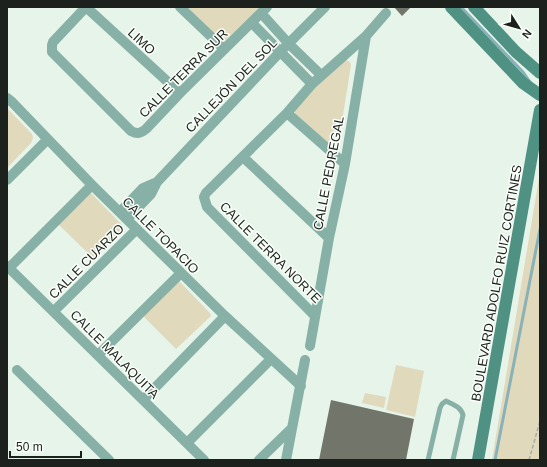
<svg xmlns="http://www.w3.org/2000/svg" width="547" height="467" viewBox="0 0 547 467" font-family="Arial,sans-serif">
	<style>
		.green { fill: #e1d9bc }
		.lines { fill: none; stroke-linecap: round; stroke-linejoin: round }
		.stream { stroke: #88b2b8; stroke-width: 3 }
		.building { fill: #72766a }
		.path { stroke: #a4aea6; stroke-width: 1.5; stroke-dasharray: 4 2; stroke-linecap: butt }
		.lane { stroke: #87b1a7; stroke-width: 5 }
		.street { stroke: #87b1a7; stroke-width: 10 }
		.secondary { stroke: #4f9284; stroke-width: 12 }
		.labels { text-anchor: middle; stroke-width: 3; stroke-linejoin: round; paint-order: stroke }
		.street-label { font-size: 13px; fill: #1c211d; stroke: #fafffa }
	</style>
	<rect width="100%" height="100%" fill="#e7f4e9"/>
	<path class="green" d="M 180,7 L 267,7 L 224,49 Z
		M 344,59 L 350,62 L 351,65 L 339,140 L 336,145 L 331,147 L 295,114 L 295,106 Z
		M 7,108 L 32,134 L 33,138 L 31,143 L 7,168 Z
		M 540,172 L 540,460 L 492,460 Z
		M 89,191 L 123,226 L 123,229 L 94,259 L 57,223 Z
		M 179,281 L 210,313 L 211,316 L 176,349 L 142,315 Z
		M 396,365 L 424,371 L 415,417 L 386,410 Z
		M 365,393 L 386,397 L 384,408 L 362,403 Z"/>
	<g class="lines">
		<path class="stream" d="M 461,7 L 523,72 L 530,82
			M 495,460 L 540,229"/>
	</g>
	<path class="building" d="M 394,7 L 411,7 L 402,16 Z
		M 331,400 L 414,419 L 406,460 L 319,460 Z"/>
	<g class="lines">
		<path class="path" d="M 529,460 L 540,421"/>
		<path class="lane" d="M 428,460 L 440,408 L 442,404 L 446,401 C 454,405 461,407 463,415 L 453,460"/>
		<path class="street" d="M 86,7 L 53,42 L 52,45 L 52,52 L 131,131 C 137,134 140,134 146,129 L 180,93 L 267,7
			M 86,7 L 180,93
			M 180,7 L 224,49
			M 261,13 L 289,44 L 321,75
			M 252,23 L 312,84
			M 7,98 L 12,102 L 92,185 L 225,316 L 301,386
			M 287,113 L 345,164
			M 243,157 L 329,238
			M 7,180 L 47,140
			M 120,212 L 143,188 L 157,182
			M 127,219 L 151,194 L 157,182 L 280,52 L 325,7
			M 7,266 L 204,460
			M 9,268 L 92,185
			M 54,311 L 137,229
			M 315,316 L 207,207 L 204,197 L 206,193 L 287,113 L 312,84 L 366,36 L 386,13
			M 310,346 L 329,238 L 345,164 L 366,36
			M 98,355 L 181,273
			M 17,370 L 109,460
			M 143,400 L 225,316
			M 187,443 L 271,359
			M 259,460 L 292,428
			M 286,460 L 305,360"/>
		<path class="secondary" d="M 451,7 L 523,83 L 540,95
			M 474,7 L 516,52 L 540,73
			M 478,460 L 540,110"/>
	</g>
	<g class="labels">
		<g class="street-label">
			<text transform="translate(142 41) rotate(43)" y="5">LIMO</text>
			<text transform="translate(183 73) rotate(-45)" y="5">CALLE TERRA SUR</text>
			<text transform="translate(231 85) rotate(-46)" y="5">CALLEJÓN DEL SOL</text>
			<text transform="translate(328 173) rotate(-79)" y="5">CALLE PEDREGAL</text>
			<text transform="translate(161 235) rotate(45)" y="5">CALLE TOPACIO</text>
			<text transform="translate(271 252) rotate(45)" y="5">CALLE TERRA NORTE</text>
			<text transform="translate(86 261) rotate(-45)" y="5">CALLE CUARZO</text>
			<text transform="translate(496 283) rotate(-80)" y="5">BOULEVARD ADOLFO RUIZ CORTINES</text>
			<text transform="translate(115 354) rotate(45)" y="5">CALLE MALAQUITA</text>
		</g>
	</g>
	<rect width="547" height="467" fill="none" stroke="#1c211d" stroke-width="16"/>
	<g transform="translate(519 28) rotate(127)" stroke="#fafffa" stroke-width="3" paint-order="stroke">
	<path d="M0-3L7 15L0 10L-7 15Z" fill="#1c211d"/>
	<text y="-6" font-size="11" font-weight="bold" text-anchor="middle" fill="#1c211d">N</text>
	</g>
	<path d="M10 451v6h71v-6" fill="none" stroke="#1c211d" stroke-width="2"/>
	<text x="16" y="451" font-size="12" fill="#1c211d" stroke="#fafffa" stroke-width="3" paint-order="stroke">50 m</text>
</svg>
